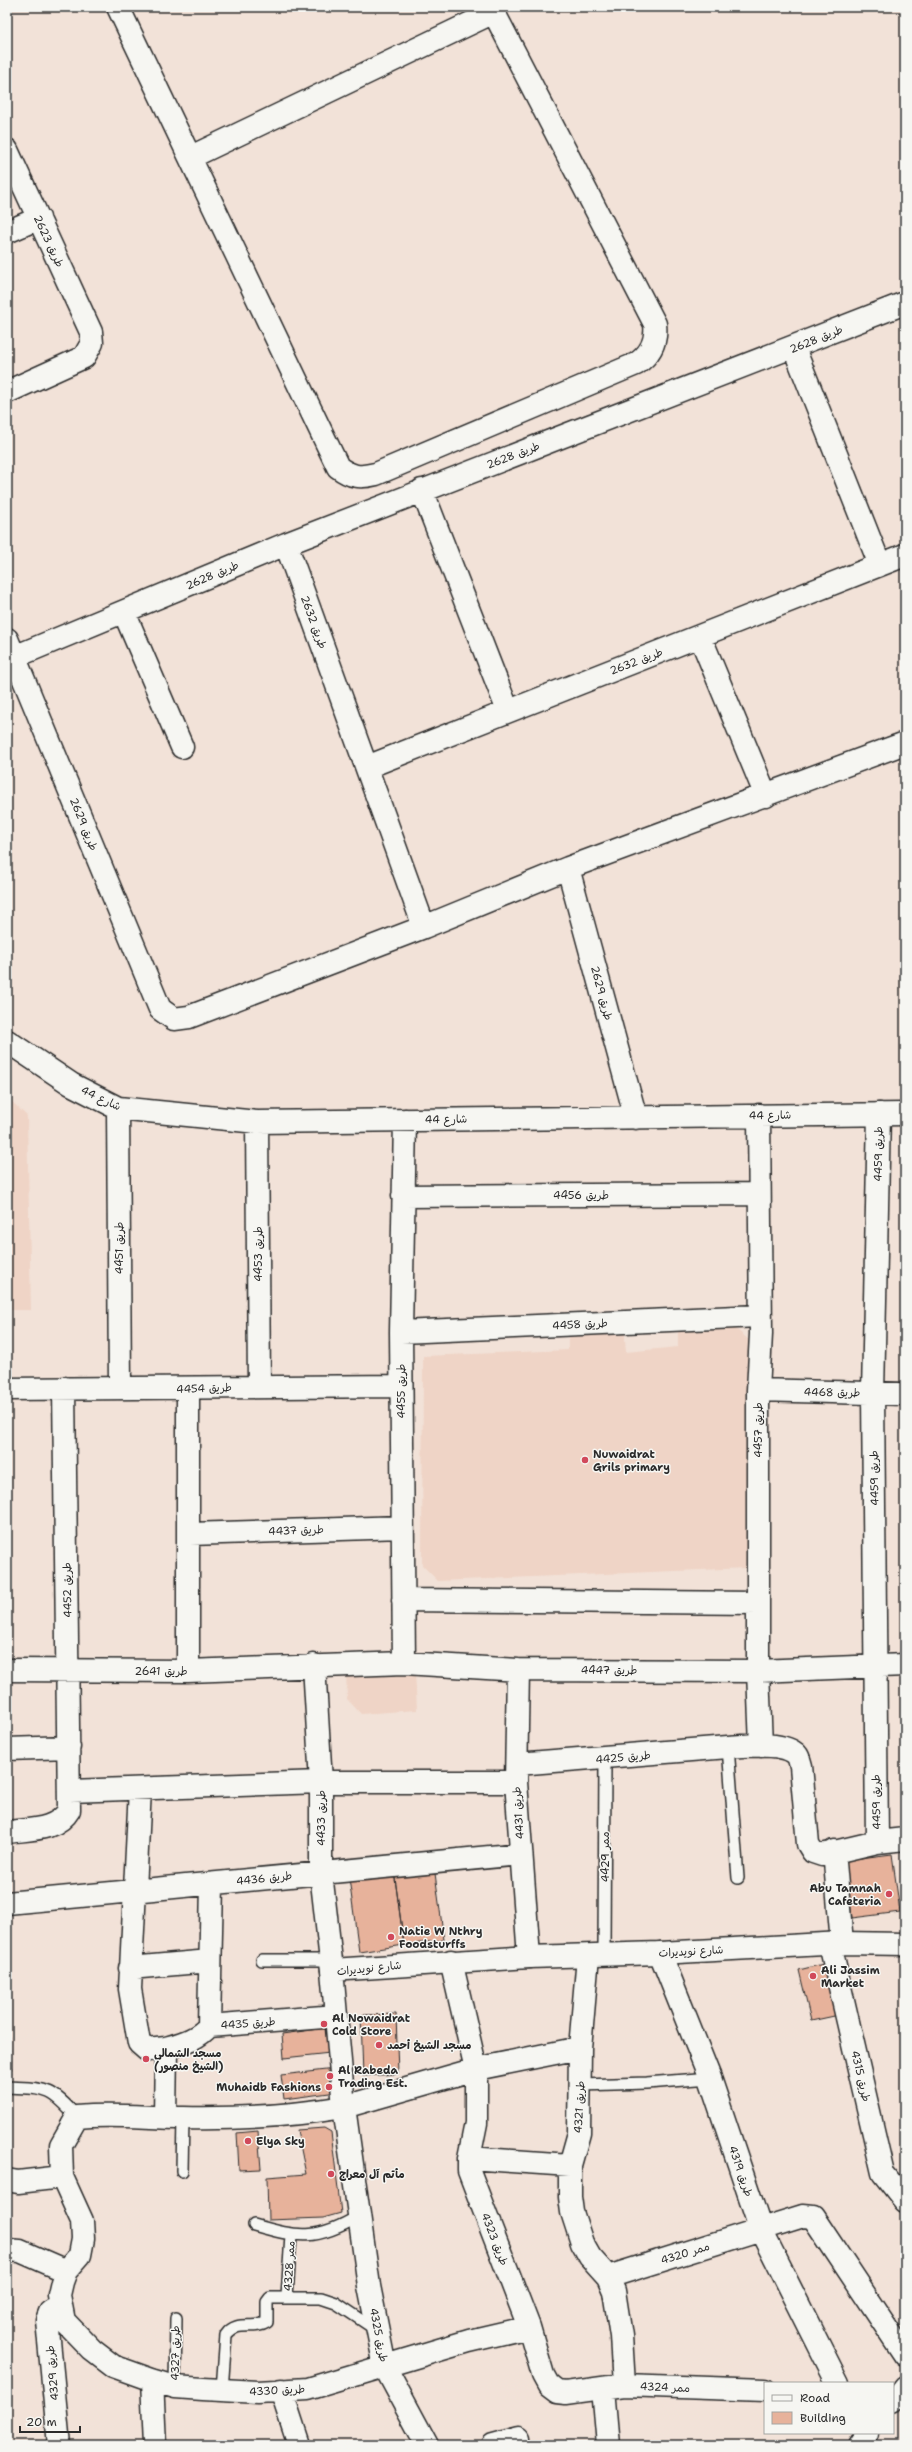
<svg xmlns="http://www.w3.org/2000/svg" width="912" height="2452" viewBox="0 0 912 2452" font-family="'Shantell Sans','Playpen Sans Arabic',sans-serif">
	<style>
		.built { fill: #efd4c6 }
		.building { fill: #e7b29b; stroke: #2b2b2b }
		.lines { fill: none; stroke-linecap: round; stroke-linejoin: round }
		.service-casing { stroke: #2b2b2b; stroke-width: 14 }
		.minor-casing { stroke: #2b2b2b; stroke-width: 25 }
		.tertiary-casing { stroke: #2b2b2b; stroke-width: 25 }
		.path { stroke: #2b2b2b; stroke-width: 2.5; stroke-dasharray: 3 3; stroke-linecap: butt }
		.service { stroke: #f6f6f2; stroke-width: 11 }
		.minor { stroke: #f6f6f2; stroke-width: 22 }
		.tertiary { stroke: #f6f6f2; stroke-width: 22 }
		.poi-dot { fill: #d1495b; stroke: #f6f6f2; stroke-width: 1.5 }
		.labels { text-anchor: middle; stroke-width: 3; stroke-linejoin: round; paint-order: stroke }
		.street-label { font-size: 11px; fill: #2b2b2b; stroke: #f6f6f2 }
		.poi-label { font-size: 11px; font-weight: bold; fill: #2b2b2b; stroke: #f6f6f2; text-anchor: start }
	</style>
	<rect width="100%" height="100%" fill="#f2e2d8"/>
	<filter id="ink" filterUnits="userSpaceOnUse"><feTurbulence type="fractalNoise" baseFrequency=".025" numOctaves="2"/><feDisplacementMap in="SourceGraphic" scale="8" xChannelSelector="R" yChannelSelector="G"/><feConvolveMatrix kernelMatrix="1 2 1 2 8 2 1 2 1" color-interpolation-filters="sRGB"/></filter>
	<g filter="url(#ink)">
		<path class="built" d="M 7,1097 L 27,1116 L 31,1310 L 7,1310 Z
			M 730,1324 L 749,1340 L 747,1568 L 438,1581 L 422,1565 L 423,1356 L 568,1350 L 568,1328 L 624,1326 L 626,1352 L 678,1347 L 678,1327 Z
			M 415,1670 L 417,1710 L 361,1714 L 347,1699 L 346,1671 Z"/>
		<path class="building" d="M 892,1854 L 900,1912 L 852,1918 L 845,1860 Z
			M 434,1866 L 444,1940 L 404,1945 L 394,1871 Z
			M 394,1871 L 404,1945 L 359,1952 L 349,1878 Z
			M 827,1963 L 839,2015 L 811,2021 L 799,1970 Z
			M 396,2014 L 398,2074 L 363,2076 L 361,2015 Z
			M 327,2028 L 330,2053 L 284,2058 L 282,2034 Z
			M 335,2069 L 337,2092 L 284,2099 L 281,2075 Z
			M 324,2128 L 331,2132 L 341,2213 L 323,2218 L 268,2220 L 267,2177 L 306,2174 L 297,2130 Z
			M 258,2131 L 261,2169 L 239,2170 L 237,2133 Z"/>
		<g class="lines">
			<defs>
				<path id="service" d="M 728,1747 L 738,1878
					M 604,1954 L 605,1759
					M 262,1960 L 330,1960
					M 581,2085 L 647,2083 L 710,2078
					M 7,2087 C 46,2089 50,2086 77,2117
					M 182,2171 L 183,2118
					M 254,2225 C 299,2238 317,2241 359,2216
					M 287,2297 L 291,2235
					M 175,2387 L 176,2318
					M 222,2390 L 226,2335 C 237,2319 253,2331 267,2322 L 267,2302 L 270,2298 L 321,2298 L 336,2303 L 378,2331"/>
				<path id="minor" d="M 118,7 L 338,467 C 351,477 360,478 376,474 L 636,364 C 651,354 657,341 655,324 L 491,7
					M 7,150 L 91,332 L 92,343 L 84,357 L 7,392
					M 191,157 L 494,12
					M 7,232 L 39,218
					M 794,348 L 880,565
					M 422,490 L 508,711
					M 286,544 L 424,927
					M 124,612 L 182,747
					M 700,636 L 766,796
					M 7,639 L 160,1009 L 174,1019 L 189,1017 L 424,927 L 568,868 L 905,743
					M 7,660 L 286,544 L 905,303
					M 367,767 L 905,555
					M 568,868 L 636,1118
					M 7,1041 L 71,1084 L 118,1108 L 257,1122 L 905,1114
					M 118,1108 L 120,1387
					M 759,1115 L 761,1334 L 758,1390 L 758,1671 L 761,1746
					M 257,1122 L 259,1386
					M 403,1196 L 759,1194
					M 401,1332 L 759,1316
					M 7,1389 L 401,1386
					M 758,1390 L 905,1394
					M 190,1534 L 402,1527
					M 403,1600 L 758,1603
					M 404,1663 L 401,1332 L 405,1120
					M 314,1665 L 321,1782 L 321,1873 L 332,1970
					M 7,1670 L 188,1671 L 404,1663 L 518,1670 L 758,1671 L 905,1665
					M 518,1670 L 516,1782 L 529,1957
					M 188,1671 L 188,1389
					M 7,1749 L 69,1747
					M 517,1764 L 728,1747 C 745,1746 784,1741 797,1755 C 799,1757 800,1763 801,1766 L 808,1844 L 813,1852 L 822,1855 L 877,1842 L 905,1839
					M 140,1789 L 130,1989 L 139,2043 L 147,2050 L 166,2048 L 165,2117
					M 70,1791 L 321,1782 L 516,1782
					M 7,1832 C 29,1829 57,1831 69,1810 L 64,1388
					M 877,1842 L 873,1393 L 879,1114
					M 834,1851 L 842,1943
					M 7,1903 L 521,1854
					M 830,1944 L 883,2173 L 905,2201
					M 660,1953 L 710,2078 L 761,2230 L 838,2383
					M 588,1956 L 580,2048 L 579,2133 L 570,2165 L 570,2197 L 572,2212 L 582,2243 L 590,2257 L 608,2277 L 614,2291 L 621,2336 L 624,2385
					M 451,1961 L 476,2069 L 476,2123 L 469,2158 L 469,2171 L 529,2327 L 543,2375 L 549,2386 L 557,2392 L 566,2393 L 624,2385 L 765,2390
					M 130,1968 L 210,1961
					M 209,2026 L 212,1884
					M 166,2048 C 183,2043 198,2039 209,2026 L 336,2016
					M 469,2158 L 570,2165
					M 62,2177 L 82,2221 L 83,2239 L 80,2255 L 66,2271 L 62,2282 L 59,2295 L 64,2321 L 92,2350 L 113,2366 L 152,2380 L 175,2387 L 203,2389 L 258,2392 L 308,2389 L 469,2341 L 529,2327
					M 7,2250 L 20,2251 L 66,2271
					M 608,2277 L 803,2216 L 813,2217 L 905,2355
					M 152,2380 L 155,2445
					M 603,2389 L 608,2445
					M 281,2390 L 299,2445
					M 893,2402 L 905,2387
					M 59,2445 L 47,2320 L 50,2312 L 60,2306
					M 427,2445 L 385,2367 L 369,2286 L 344,2107 L 476,2069 L 580,2048
					M 493,2445 L 519,2438
					M 859,2445 L 867,2433"/>
				<path id="tertiary" d="M 7,2180 L 18,2182 L 62,2177 L 61,2145 L 77,2117 C 113,2113 148,2118 184,2118 C 238,2119 291,2116 344,2107 L 332,1970 L 529,1957 L 660,1953 L 842,1943 L 905,1944"/>
			</defs>
			<use href="#service" class="service-casing"/>
			<use href="#minor" class="minor-casing"/>
			<use href="#tertiary" class="tertiary-casing"/>
			<path class="path" d="M 7,2025 L 11,2073"/>
			<use href="#service" class="service"/>
			<use href="#minor" class="minor"/>
			<use href="#tertiary" class="tertiary"/>
		</g>
	</g>
	<g class="poi-dot">
		<circle cx="585" cy="1460" r="4"/>
		<circle cx="889" cy="1894" r="4"/>
		<circle cx="391" cy="1937" r="4"/>
		<circle cx="813" cy="1976" r="4"/>
		<circle cx="324" cy="2024" r="4"/>
		<circle cx="379" cy="2045" r="4"/>
		<circle cx="146" cy="2059" r="4"/>
		<circle cx="330" cy="2076" r="4"/>
		<circle cx="329" cy="2087" r="4"/>
		<circle cx="248" cy="2141" r="4"/>
		<circle cx="331" cy="2174" r="4"/>
	</g>
	<g class="labels">
		<g class="street-label">
			<text transform="translate(49 241) rotate(65)" y="4">طريق 2623</text>
			<text transform="translate(816 339) rotate(-22)" y="4">طريق 2628</text>
			<text transform="translate(513 455) rotate(-21)" y="4">طريق 2628</text>
			<text transform="translate(212 575) rotate(-23)" y="4">طريق 2628</text>
			<text transform="translate(314 622) rotate(70)" y="4">طريق 2632</text>
			<text transform="translate(636 661) rotate(-21)" y="4">طريق 2632</text>
			<text transform="translate(84 824) rotate(68)" y="4">طريق 2629</text>
			<text transform="translate(602 993) rotate(75)" y="4">طريق 2629</text>
			<text transform="translate(101 1098) rotate(25)" y="4">شارع 44</text>
			<text transform="translate(770 1115) rotate(-1)" y="4">شارع 44</text>
			<text transform="translate(446 1119) rotate(-1)" y="4">شارع 44</text>
			<text transform="translate(878 1154) rotate(-89)" y="4">طريق 4459</text>
			<text x="581" y="1199">طريق 4456</text>
			<text transform="translate(119 1248) rotate(-90)" y="4">طريق 4451</text>
			<text transform="translate(258 1254) rotate(-90)" y="4">طريق 4453</text>
			<text transform="translate(580 1324) rotate(-3)" y="4">طريق 4458</text>
			<text transform="translate(204 1388) rotate(-2)" y="4">طريق 4454</text>
			<text transform="translate(401 1391) rotate(-90)" y="4">طريق 4455</text>
			<text transform="translate(832 1392) rotate(1)" y="4">طريق 4468</text>
			<text transform="translate(758 1430) rotate(-90)" y="4">طريق 4457</text>
			<text transform="translate(874 1478) rotate(-91)" y="4">طريق 4459</text>
			<text transform="translate(296 1530) rotate(-2)" y="4">طريق 4437</text>
			<text transform="translate(67 1590) rotate(-91)" y="4">طريق 4452</text>
			<text x="609" y="1674">طريق 4447</text>
			<text x="161" y="1675">طريق 2641</text>
			<text transform="translate(623 1757) rotate(-5)" y="4">طريق 4425</text>
			<text transform="translate(876 1802) rotate(-91)" y="4">طريق 4459</text>
			<text transform="translate(518 1813) rotate(-94)" y="4">طريق 4431</text>
			<text transform="translate(321 1818) rotate(-90)" y="4">طريق 4433</text>
			<text transform="translate(605 1857) rotate(-90)" y="4">ممر 4429</text>
			<text transform="translate(264 1878) rotate(-6)" y="4">طريق 4436</text>
			<text transform="translate(691 1951) rotate(-3)" y="4">شارع نويديرات</text>
			<text transform="translate(369 1968) rotate(-6)" y="4">شارع نويديرات</text>
			<text transform="translate(248 2023) rotate(-4)" y="4">طريق 4435</text>
			<text transform="translate(861 2076) rotate(77)" y="4">طريق 4315</text>
			<text transform="translate(579 2107) rotate(-87)" y="4">طريق 4321</text>
			<text transform="translate(741 2171) rotate(71)" y="4">طريق 4319</text>
			<text transform="translate(495 2239) rotate(69)" y="4">طريق 4323</text>
			<text transform="translate(685 2253) rotate(-17)" y="4">ممر 4320</text>
			<text transform="translate(289 2266) rotate(-86)" y="4">ممر 4328</text>
			<text transform="translate(379 2335) rotate(79)" y="4">طريق 4325</text>
			<text transform="translate(175 2353) rotate(-89)" y="4">طريق 4327</text>
			<text transform="translate(52 2373) rotate(-95)" y="4">طريق 4329</text>
			<text transform="translate(665 2387) rotate(2)" y="4">ممر 4324</text>
			<text transform="translate(277 2390) rotate(-3)" y="4">طريق 4330</text>
		</g>
		<g class="poi-label">
			<text x="593" y="1458">Nuwaidrat<tspan x="593" dy="13">Grils primary</tspan></text>
			<text x="881" y="1892" text-anchor="end">Abu Tamnah<tspan x="881" dy="13">Cafeteria</tspan></text>
			<text x="399" y="1935">Natie W Nthry<tspan x="399" dy="13">Foodsturffs</tspan></text>
			<text x="821" y="1974">Ali Jassim<tspan x="821" dy="13">Market</tspan></text>
			<text x="332" y="2022">Al Nowaidrat<tspan x="332" dy="13">Cold Store</tspan></text>
			<text x="387" y="2049">مسجد الشيخ أحمد</text>
			<text x="154" y="2057">مسجد الشمالي<tspan x="154" dy="13">(الشيخ منصور)</tspan></text>
			<text x="338" y="2074">Al Rabeda<tspan x="338" dy="13">Trading Est.</tspan></text>
			<text x="321" y="2091" text-anchor="end">Muhaidb Fashions</text>
			<text x="256" y="2145">Elya Sky</text>
			<text x="339" y="2178">مأتم آل معراج</text>
		</g>
	</g>
	<rect width="912" height="2452" fill="none" stroke="#f6f6f2" stroke-width="24"/>
	<rect x="12" y="12" width="888" height="2428" fill="none" stroke="#2b2b2b" stroke-width="1.5" filter="url(#ink)"/>
	<rect x="764" y="2382" width="130" height="52" fill="#f6f6f2" stroke="#a5a5a2"/>
	<rect x="772" y="2395" width="20" height="6" fill="#f6f6f2" stroke="#a5a5a2"/>
	<text x="800" y="2402" font-size="12" fill="#2b2b2b">Road</text>
	<rect x="772" y="2412" width="20" height="12" fill="#e7b29b" stroke="#a5a5a2"/>
	<text x="800" y="2422" font-size="12" fill="#2b2b2b">Building</text>
	<path d="M20 2426v6h60v-6" fill="none" stroke="#2b2b2b" stroke-width="2"/>
	<text x="26" y="2426" font-size="12" fill="#2b2b2b" stroke="#f6f6f2" stroke-width="3" paint-order="stroke">20 m</text>
</svg>
